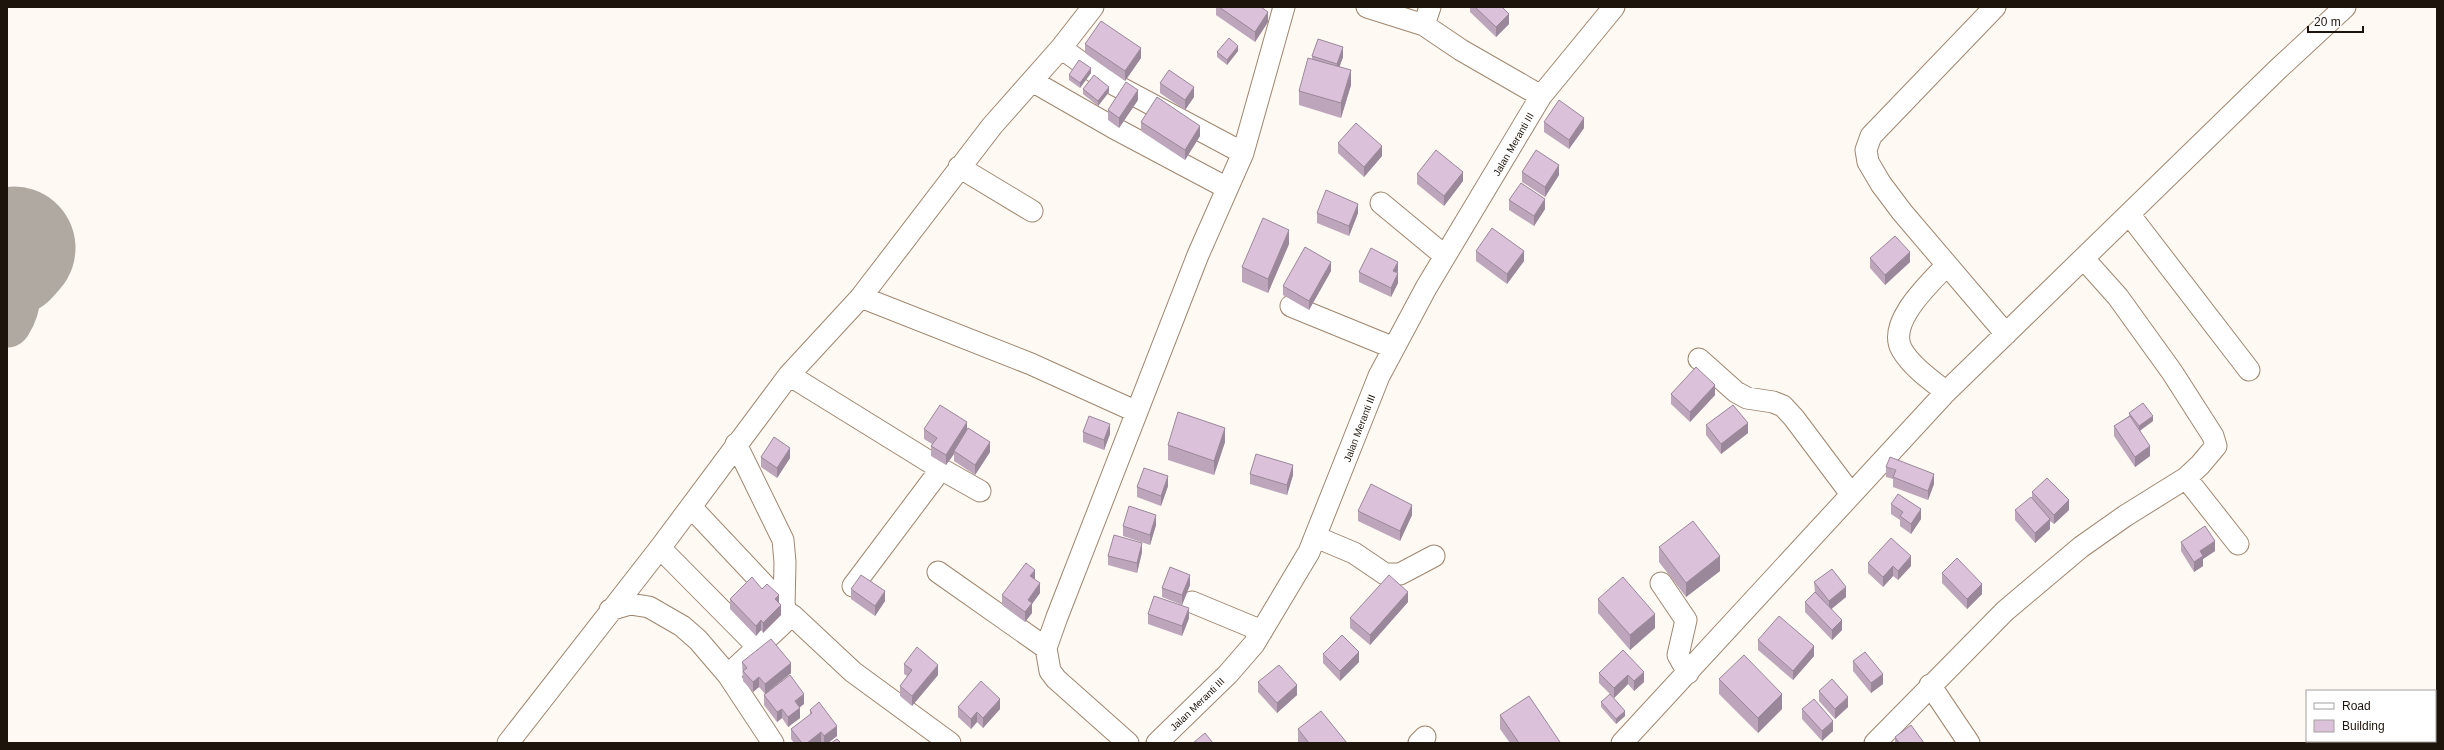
<svg xmlns="http://www.w3.org/2000/svg" width="2444" height="750" viewBox="0 0 2444 750" font-family="Arial,sans-serif">
	<style>
		.lines { fill: none; stroke-linecap: round; stroke-linejoin: round }
		.taxiway { stroke: #b0a9a2; stroke-width: 49 }
		.runway { stroke: #b0a9a2; stroke-width: 123 }
		.street-casing { stroke: #9f866e; stroke-width: 23 }
		.street { stroke: #fff; stroke-width: 21 }
		.wall { fill: #bda6bb }
		.shaded-wall { fill: #9a8799 }
		.building { fill: #dcc1da; stroke: #9a8799 }
		.labels { text-anchor: middle; stroke-width: 3; stroke-linejoin: round; paint-order: stroke }
		.street-label { font-size: 10px; fill: #1d140b; stroke: #fff }
	</style>
	<rect width="100%" height="100%" fill="#fff9f4"/>
	<g class="lines">
		<path class="taxiway" d="M 7,264 C 21,280 18,306 7,323"/>
		<path class="runway" d="M 7,256 L 14,248"/>
		<defs>
			<path id="street" d="M 1093,7 L 1061,48 L 1104,79 L 1243,153 L 1198,255 L 1057,617 L 1046,648 L 1050,671 L 1056,679 L 1128,743
				M 1367,7 L 1424,25 L 1461,50 L 1541,96
				M 1995,7 L 1871,136 L 1866,150 L 1868,162 L 1881,184 L 1902,212 L 2006,334
				M 1424,25 L 1430,7
				M 1032,81 L 1114,128 L 1227,188
				M 1243,153 L 1284,7
				M 959,167 L 1032,211
				M 1381,203 L 1445,256
				M 2129,214 L 2249,370
				M 861,297 L 1031,364 L 1137,412
				M 1291,306 L 1394,348
				M 1699,359 L 1736,392 L 1747,398 L 1773,402 L 1783,406 L 1794,418 L 1851,494
				M 789,375 L 941,469 L 853,586
				M 1946,392 C 1931,380 1912,367 1902,350 C 1886,323 1930,283 1947,265
				M 736,444 L 783,540 L 785,562 L 784,607
				M 941,469 L 980,491
				M 2186,478 L 2238,544
				M 691,507 L 785,607
				M 1316,537 L 1354,553 L 1385,574 L 1400,574 L 1434,556
				M 660,548 L 757,646
				M 938,572 L 1046,648
				M 1661,583 L 1686,620 L 1678,655 L 1688,673
				M 1192,602 L 1262,631
				M 610,610 L 630,604 L 649,607 L 682,626 L 698,640 L 728,675
				M 1930,685 L 1969,743
				M 508,743 L 660,548 L 789,375 L 861,297 L 992,126 L 1061,48
				M 773,743 L 728,675 L 792,615 L 853,672 L 950,743
				M 1157,743 L 1228,674 L 1254,644 L 1309,552 L 1379,376 L 1426,288 L 1541,96 L 1614,7
				M 1419,743 L 1425,737
				M 1622,743 L 1946,392 L 2277,70 L 2345,7
				M 1875,743 L 2005,611 L 2081,547 L 2125,516 L 2186,478 L 2200,465 L 2216,446 L 2213,436 L 2172,372 L 2141,329 L 2118,297 L 2084,259"/>
		</defs>
		<use href="#street" class="street-casing"/>
		<use href="#street" class="street"/>
	</g>
	<path class="wall" d="M 1216,7 L 1261,7 L 1268,22 L 1255,42 L 1216,15 Z
		M 1470,7 L 1502,7 L 1509,24 L 1496,37 L 1470,12 Z
		M 1085,44 L 1141,58 L 1125,81 L 1085,53 Z
		M 1238,51 L 1227,65 L 1217,57 L 1217,52 Z
		M 1312,56 L 1343,57 L 1339,67 L 1351,85 L 1341,118 L 1299,105 L 1299,91 L 1312,59 Z
		M 1091,73 L 1080,88 L 1069,80 L 1069,75 Z
		M 1160,83 L 1194,97 L 1185,110 L 1160,93 Z
		M 1083,89 L 1109,92 L 1098,106 L 1083,94 Z
		M 1138,100 L 1119,128 L 1108,120 L 1108,110 Z
		M 1141,122 L 1200,136 L 1185,160 L 1141,131 Z
		M 1544,122 L 1584,128 L 1569,149 L 1544,132 Z
		M 1338,143 L 1382,156 L 1364,177 L 1338,153 Z
		M 1522,172 L 1559,175 L 1545,197 L 1522,182 Z
		M 1417,174 L 1463,181 L 1444,206 L 1417,184 Z
		M 1509,200 L 1545,209 L 1534,226 L 1509,210 Z
		M 1317,213 L 1358,213 L 1349,236 L 1317,223 Z
		M 1289,244 L 1268,293 L 1242,282 L 1242,267 Z
		M 1476,251 L 1524,261 L 1507,284 L 1476,261 Z
		M 1870,258 L 1910,262 L 1885,285 L 1870,268 Z
		M 1331,271 L 1309,310 L 1283,295 L 1283,286 Z
		M 1398,271 L 1397,273 L 1398,283 L 1391,297 L 1359,282 L 1359,272 Z
		M 1671,394 L 1715,395 L 1690,422 L 1671,404 Z
		M 2129,413 L 2153,421 L 2140,431 L 2150,456 L 2135,467 L 2114,436 L 2114,426 L 2129,416 Z
		M 1706,425 L 1748,433 L 1721,454 L 1706,435 Z
		M 924,429 L 967,429 L 990,452 L 975,475 L 954,461 L 954,454 L 946,465 L 931,456 L 931,446 L 932,444 L 924,439 Z
		M 1083,432 L 1110,434 L 1104,450 L 1083,442 Z
		M 1225,442 L 1214,475 L 1168,460 L 1168,445 Z
		M 761,457 L 790,458 L 777,478 L 761,467 Z
		M 1886,467 L 1934,484 L 1928,500 L 1893,487 L 1893,479 L 1886,477 Z
		M 1250,474 L 1293,475 L 1287,495 L 1250,484 Z
		M 1168,486 L 1161,506 L 1137,497 L 1137,487 Z
		M 2032,492 L 2069,510 L 2054,524 L 2050,521 L 2050,529 L 2035,543 L 2015,520 L 2015,510 L 2032,499 Z
		M 1891,504 L 1921,519 L 1911,534 L 1900,526 L 1900,520 L 1891,514 Z
		M 1358,511 L 1412,515 L 1400,541 L 1358,521 Z
		M 1156,525 L 1150,545 L 1123,536 L 1123,526 Z
		M 2181,542 L 2215,551 L 2203,559 L 2203,566 L 2194,572 L 2181,551 Z
		M 1659,547 L 1720,571 L 1686,597 L 1659,562 Z
		M 1142,552 L 1137,573 L 1108,565 L 1108,556 Z
		M 1868,563 L 1911,566 L 1898,580 L 1893,576 L 1883,587 L 1868,573 Z
		M 1942,573 L 1982,594 L 1967,609 L 1942,583 Z
		M 1035,580 L 1040,593 L 1032,604 L 1032,613 L 1025,622 L 1002,605 L 1002,595 Z
		M 1814,582 L 1846,597 L 1831,609 L 1842,630 L 1832,640 L 1805,612 L 1805,602 L 1815,593 Z
		M 1190,585 L 1182,605 L 1162,597 L 1162,588 Z
		M 762,589 L 779,604 L 781,615 L 763,633 L 761,630 L 756,636 L 730,609 L 730,599 Z
		M 851,589 L 885,601 L 875,616 L 851,599 Z
		M 1598,599 L 1655,628 L 1630,650 L 1598,613 Z
		M 1408,602 L 1370,645 L 1350,628 L 1350,618 Z
		M 1148,614 L 1189,618 L 1182,636 L 1148,624 Z
		M 1758,640 L 1814,656 L 1793,680 L 1758,650 Z
		M 1623,650 L 1644,682 L 1634,691 L 1628,684 L 1614,698 L 1599,683 L 1599,673 Z
		M 1323,654 L 1359,662 L 1340,681 L 1323,663 Z
		M 1853,661 L 1883,684 L 1871,693 L 1853,671 Z
		M 742,662 L 791,673 L 770,690 L 804,704 L 799,707 L 800,718 L 788,727 L 782,718 L 777,722 L 764,705 L 764,695 L 765,694 L 759,687 L 753,692 L 743,681 Z
		M 904,664 L 938,675 L 912,706 L 900,696 L 900,686 L 907,676 L 904,674 Z
		M 1719,679 L 1782,709 L 1758,733 L 1719,694 Z
		M 1258,682 L 1297,695 L 1277,713 L 1258,692 Z
		M 1819,691 L 1848,707 L 1835,719 L 1819,701 Z
		M 1601,702 L 1625,716 L 1616,724 L 1601,707 Z
		M 958,707 L 1000,709 L 983,728 L 977,722 L 971,729 L 958,717 Z
		M 1802,709 L 1833,731 L 1822,741 L 1802,719 Z
		M 810,710 L 837,736 L 828,743 L 822,743 L 821,742 L 819,743 L 794,743 L 791,739 L 791,729 L 810,715 Z
		M 1500,715 L 1560,743 L 1510,743 L 1500,729 Z
		M 1298,729 L 1347,743 L 1298,743 Z
		M 1895,737 L 1924,743 L 1895,743 Z"/>
	<path class="shaded-wall" d="M 1268,12 L 1268,22 L 1255,42 L 1255,32 Z
		M 1509,14 L 1509,24 L 1496,37 L 1496,27 Z
		M 1238,46 L 1238,51 L 1227,65 L 1227,60 Z
		M 1343,47 L 1343,57 L 1337,74 L 1337,64 Z
		M 1141,48 L 1141,58 L 1125,81 L 1125,71 Z
		M 1091,68 L 1091,73 L 1080,88 L 1080,83 Z
		M 1351,70 L 1351,85 L 1341,118 L 1341,103 Z
		M 1109,87 L 1109,92 L 1098,106 L 1098,101 Z
		M 1194,87 L 1194,97 L 1185,110 L 1185,100 Z
		M 1138,90 L 1138,100 L 1119,128 L 1119,118 Z
		M 1584,118 L 1584,128 L 1569,149 L 1569,140 Z
		M 1200,126 L 1200,136 L 1185,160 L 1185,150 Z
		M 1382,146 L 1382,156 L 1364,177 L 1364,167 Z
		M 1559,165 L 1559,175 L 1545,197 L 1545,187 Z
		M 1463,172 L 1463,181 L 1444,206 L 1444,196 Z
		M 1545,199 L 1545,209 L 1534,226 L 1534,216 Z
		M 1358,204 L 1358,213 L 1349,236 L 1349,226 Z
		M 1289,230 L 1289,244 L 1268,293 L 1268,279 Z
		M 1524,251 L 1524,261 L 1507,284 L 1507,274 Z
		M 1910,252 L 1910,262 L 1885,285 L 1885,275 Z
		M 1331,262 L 1331,271 L 1309,310 L 1309,301 Z
		M 1398,262 L 1398,271 L 1393,281 L 1393,271 Z
		M 1398,273 L 1398,283 L 1391,297 L 1391,288 Z
		M 1715,385 L 1715,395 L 1690,422 L 1690,412 Z
		M 2153,416 L 2153,421 L 2139,431 L 2139,426 Z
		M 967,422 L 967,432 L 954,451 L 954,454 L 946,465 L 946,455 Z
		M 1748,423 L 1748,433 L 1721,454 L 1721,444 Z
		M 1110,424 L 1110,434 L 1104,450 L 1104,440 Z
		M 1225,428 L 1225,442 L 1214,475 L 1214,461 Z
		M 990,442 L 990,452 L 975,475 L 975,465 Z
		M 2150,446 L 2150,456 L 2135,467 L 2135,457 Z
		M 790,448 L 790,458 L 777,478 L 777,468 Z
		M 1293,465 L 1293,475 L 1287,495 L 1287,485 Z
		M 1934,474 L 1934,484 L 1928,500 L 1928,491 Z
		M 1168,476 L 1168,486 L 1161,506 L 1161,496 Z
		M 2069,500 L 2069,510 L 2054,524 L 2054,515 Z
		M 1412,505 L 1412,515 L 1400,541 L 1400,531 Z
		M 1921,509 L 1921,519 L 1911,534 L 1911,524 Z
		M 1156,515 L 1156,525 L 1150,545 L 1150,535 Z
		M 2050,519 L 2050,529 L 2035,543 L 2035,533 Z
		M 2215,541 L 2215,551 L 2203,559 L 2203,566 L 2194,572 L 2194,562 L 2200,551 Z
		M 1142,543 L 1142,552 L 1137,573 L 1137,563 Z
		M 1720,556 L 1720,571 L 1686,597 L 1686,583 Z
		M 1911,556 L 1911,566 L 1898,580 L 1898,571 Z
		M 1893,566 L 1893,576 L 1883,587 L 1883,577 Z
		M 1035,570 L 1035,580 L 1030,576 Z
		M 1190,575 L 1190,585 L 1182,605 L 1182,595 Z
		M 1040,583 L 1040,593 L 1032,604 L 1032,613 L 1025,622 L 1025,612 L 1028,600 Z
		M 1982,584 L 1982,594 L 1967,609 L 1967,599 Z
		M 1846,587 L 1846,597 L 1829,611 L 1829,601 Z
		M 885,591 L 885,601 L 875,616 L 875,606 Z
		M 1408,592 L 1408,602 L 1370,645 L 1370,635 Z
		M 779,595 L 779,605 L 775,599 Z
		M 781,605 L 781,615 L 763,633 L 763,623 Z
		M 1189,608 L 1189,618 L 1182,636 L 1182,626 Z
		M 1655,614 L 1655,628 L 1630,650 L 1630,635 Z
		M 761,620 L 761,630 L 756,636 L 756,626 Z
		M 1842,620 L 1842,630 L 1832,640 L 1832,630 Z
		M 1814,646 L 1814,656 L 1793,680 L 1793,671 Z
		M 1359,652 L 1359,662 L 1340,681 L 1340,671 Z
		M 791,663 L 791,673 L 765,694 L 765,684 Z
		M 938,665 L 938,675 L 912,706 L 912,696 Z
		M 1644,672 L 1644,682 L 1634,691 L 1634,681 Z
		M 1883,674 L 1883,684 L 1871,693 L 1871,683 Z
		M 1628,675 L 1628,684 L 1614,698 L 1614,688 Z
		M 759,677 L 759,687 L 753,692 L 753,682 Z
		M 1297,685 L 1297,695 L 1277,713 L 1277,703 Z
		M 804,694 L 804,704 L 795,711 L 795,701 Z
		M 1782,694 L 1782,709 L 1758,733 L 1758,718 Z
		M 1848,697 L 1848,707 L 1835,719 L 1835,709 Z
		M 1000,699 L 1000,709 L 983,728 L 983,718 Z
		M 800,708 L 800,718 L 788,727 L 788,717 Z
		M 782,709 L 782,718 L 777,722 L 777,712 Z
		M 1625,711 L 1625,716 L 1616,724 L 1616,719 Z
		M 977,712 L 977,722 L 971,729 L 971,719 Z
		M 1833,721 L 1833,731 L 1822,741 L 1822,731 Z
		M 837,726 L 837,736 L 828,743 L 824,743 L 824,736 Z
		M 821,732 L 821,742 L 819,743 L 807,743 Z"/>
	<path class="building" d="M 1219,7 L 1261,7 L 1268,12 L 1255,32 Z
		M 1475,7 L 1502,7 L 1509,14 L 1496,27 Z
		M 1101,21 L 1141,48 L 1125,71 L 1085,44 Z
		M 1229,38 L 1238,46 L 1227,60 L 1217,52 Z
		M 1318,39 L 1343,47 L 1337,64 L 1312,56 Z
		M 1308,58 L 1351,70 L 1341,103 L 1299,91 Z
		M 1079,60 L 1091,68 L 1080,83 L 1069,75 Z
		M 1169,70 L 1194,87 L 1185,100 L 1160,83 Z
		M 1094,75 L 1109,87 L 1098,101 L 1083,89 Z
		M 1126,82 L 1138,90 L 1119,118 L 1108,110 Z
		M 1157,97 L 1200,126 L 1185,150 L 1141,122 Z
		M 1559,100 L 1584,118 L 1569,140 L 1544,122 Z
		M 1356,123 L 1382,146 L 1364,167 L 1338,143 Z
		M 1436,150 L 1463,172 L 1444,196 L 1417,174 Z
		M 1536,150 L 1559,165 L 1545,187 L 1522,172 Z
		M 1521,183 L 1545,199 L 1534,216 L 1509,200 Z
		M 1326,190 L 1358,204 L 1349,226 L 1317,213 Z
		M 1263,218 L 1289,230 L 1268,279 L 1242,267 Z
		M 1492,228 L 1524,251 L 1507,274 L 1476,251 Z
		M 1895,236 L 1910,252 L 1885,275 L 1870,258 Z
		M 1305,247 L 1331,262 L 1309,301 L 1283,286 Z
		M 1371,248 L 1398,262 L 1393,271 L 1398,273 L 1391,288 L 1359,272 Z
		M 1696,367 L 1715,385 L 1690,412 L 1671,394 Z
		M 2143,403 L 2153,416 L 2139,426 L 2129,413 Z
		M 940,405 L 967,422 L 946,455 L 931,446 L 937,438 L 924,429 Z
		M 1733,405 L 1748,423 L 1721,444 L 1706,425 Z
		M 1178,412 L 1225,428 L 1214,461 L 1168,445 Z
		M 1089,416 L 1110,424 L 1104,440 L 1083,432 Z
		M 2130,416 L 2150,446 L 2135,457 L 2114,426 Z
		M 968,428 L 990,442 L 975,465 L 954,451 Z
		M 774,437 L 790,448 L 777,468 L 761,457 Z
		M 1256,454 L 1293,465 L 1287,485 L 1250,474 Z
		M 1890,457 L 1934,474 L 1928,491 L 1893,477 L 1896,470 L 1886,467 Z
		M 1144,468 L 1168,476 L 1161,496 L 1137,487 Z
		M 2047,478 L 2069,500 L 2054,515 L 2032,492 Z
		M 1371,484 L 1412,505 L 1400,531 L 1358,511 Z
		M 1898,494 L 1921,509 L 1911,524 L 1900,516 L 1903,512 L 1891,504 Z
		M 2031,497 L 2050,519 L 2035,533 L 2015,510 Z
		M 1129,506 L 1156,515 L 1150,535 L 1123,526 Z
		M 1693,521 L 1720,556 L 1686,583 L 1659,547 Z
		M 2205,526 L 2215,541 L 2200,551 L 2203,556 L 2194,562 L 2181,542 Z
		M 1114,535 L 1142,543 L 1137,563 L 1108,556 Z
		M 1891,538 L 1911,556 L 1898,571 L 1893,566 L 1883,577 L 1868,563 Z
		M 1957,558 L 1982,584 L 1967,599 L 1942,573 Z
		M 1026,563 L 1035,570 L 1030,576 L 1040,583 L 1028,600 L 1032,603 L 1025,612 L 1002,595 Z
		M 1170,567 L 1190,575 L 1182,595 L 1162,588 Z
		M 1832,569 L 1846,587 L 1829,601 L 1814,582 Z
		M 861,575 L 885,591 L 875,606 L 851,589 Z
		M 1389,575 L 1408,592 L 1370,635 L 1350,618 Z
		M 752,577 L 762,589 L 767,584 L 779,595 L 775,599 L 781,605 L 763,623 L 761,620 L 756,626 L 730,599 Z
		M 1623,577 L 1655,614 L 1630,635 L 1598,599 Z
		M 1815,592 L 1842,620 L 1832,630 L 1805,602 Z
		M 1154,596 L 1189,608 L 1182,626 L 1148,614 Z
		M 1779,616 L 1814,646 L 1793,671 L 1758,640 Z
		M 1342,635 L 1359,652 L 1340,671 L 1323,654 Z
		M 771,639 L 791,663 L 765,684 L 759,677 L 753,682 L 743,671 L 747,668 L 742,662 Z
		M 917,647 L 938,665 L 912,696 L 900,686 L 912,670 L 904,664 Z
		M 1623,650 L 1644,672 L 1634,681 L 1628,675 L 1614,688 L 1599,673 Z
		M 1865,652 L 1883,674 L 1871,683 L 1853,661 Z
		M 1744,655 L 1782,694 L 1758,718 L 1719,679 Z
		M 1279,665 L 1297,685 L 1277,703 L 1258,682 Z
		M 790,675 L 804,694 L 795,701 L 800,708 L 788,717 L 782,709 L 777,712 L 764,695 Z
		M 1832,679 L 1848,697 L 1835,709 L 1819,691 Z
		M 981,681 L 1000,699 L 983,718 L 977,712 L 971,719 L 958,707 Z
		M 1610,694 L 1625,711 L 1616,719 L 1601,702 Z
		M 1529,696 L 1560,742 L 1558,743 L 1519,743 L 1500,715 Z
		M 1814,699 L 1833,721 L 1822,731 L 1802,709 Z
		M 819,702 L 837,726 L 824,736 L 821,732 L 807,743 L 802,743 L 791,729 L 812,713 L 810,710 Z
		M 1321,711 L 1347,743 L 1309,743 L 1298,729 Z
		M 1911,725 L 1924,743 L 1899,743 L 1895,737 Z
		M 1205,733 L 1213,743 L 1193,743 Z
		M 837,739 L 841,743 L 831,743 Z"/>
	<g class="labels">
		<g class="street-label">
			<text transform="translate(1513 144) rotate(-60)" y="4">Jalan Meranti III</text>
			<text transform="translate(1359 428) rotate(-69)" y="4">Jalan Meranti III</text>
			<text transform="translate(1197 704) rotate(-44)" y="4">Jalan Meranti III</text>
		</g>
	</g>
	<rect width="2444" height="750" fill="none" stroke="#1d140b" stroke-width="16"/>
	<rect x="2306" y="690" width="130" height="52" fill="#ffffff" stroke="#a5a19d"/>
	<rect x="2314" y="703" width="20" height="6" fill="#ffffff" stroke="#a5a19d"/>
	<text x="2342" y="710" font-size="12" fill="#1d140b">Road</text>
	<rect x="2314" y="720" width="20" height="12" fill="#dcc1da" stroke="#a5a19d"/>
	<text x="2342" y="730" font-size="12" fill="#1d140b">Building</text>
	<path d="M2308 26v6h55v-6" fill="none" stroke="#1d140b" stroke-width="2"/>
	<text x="2314" y="26" font-size="12" fill="#1d140b" stroke="#ffffff" stroke-width="3" paint-order="stroke">20 m</text>
</svg>
